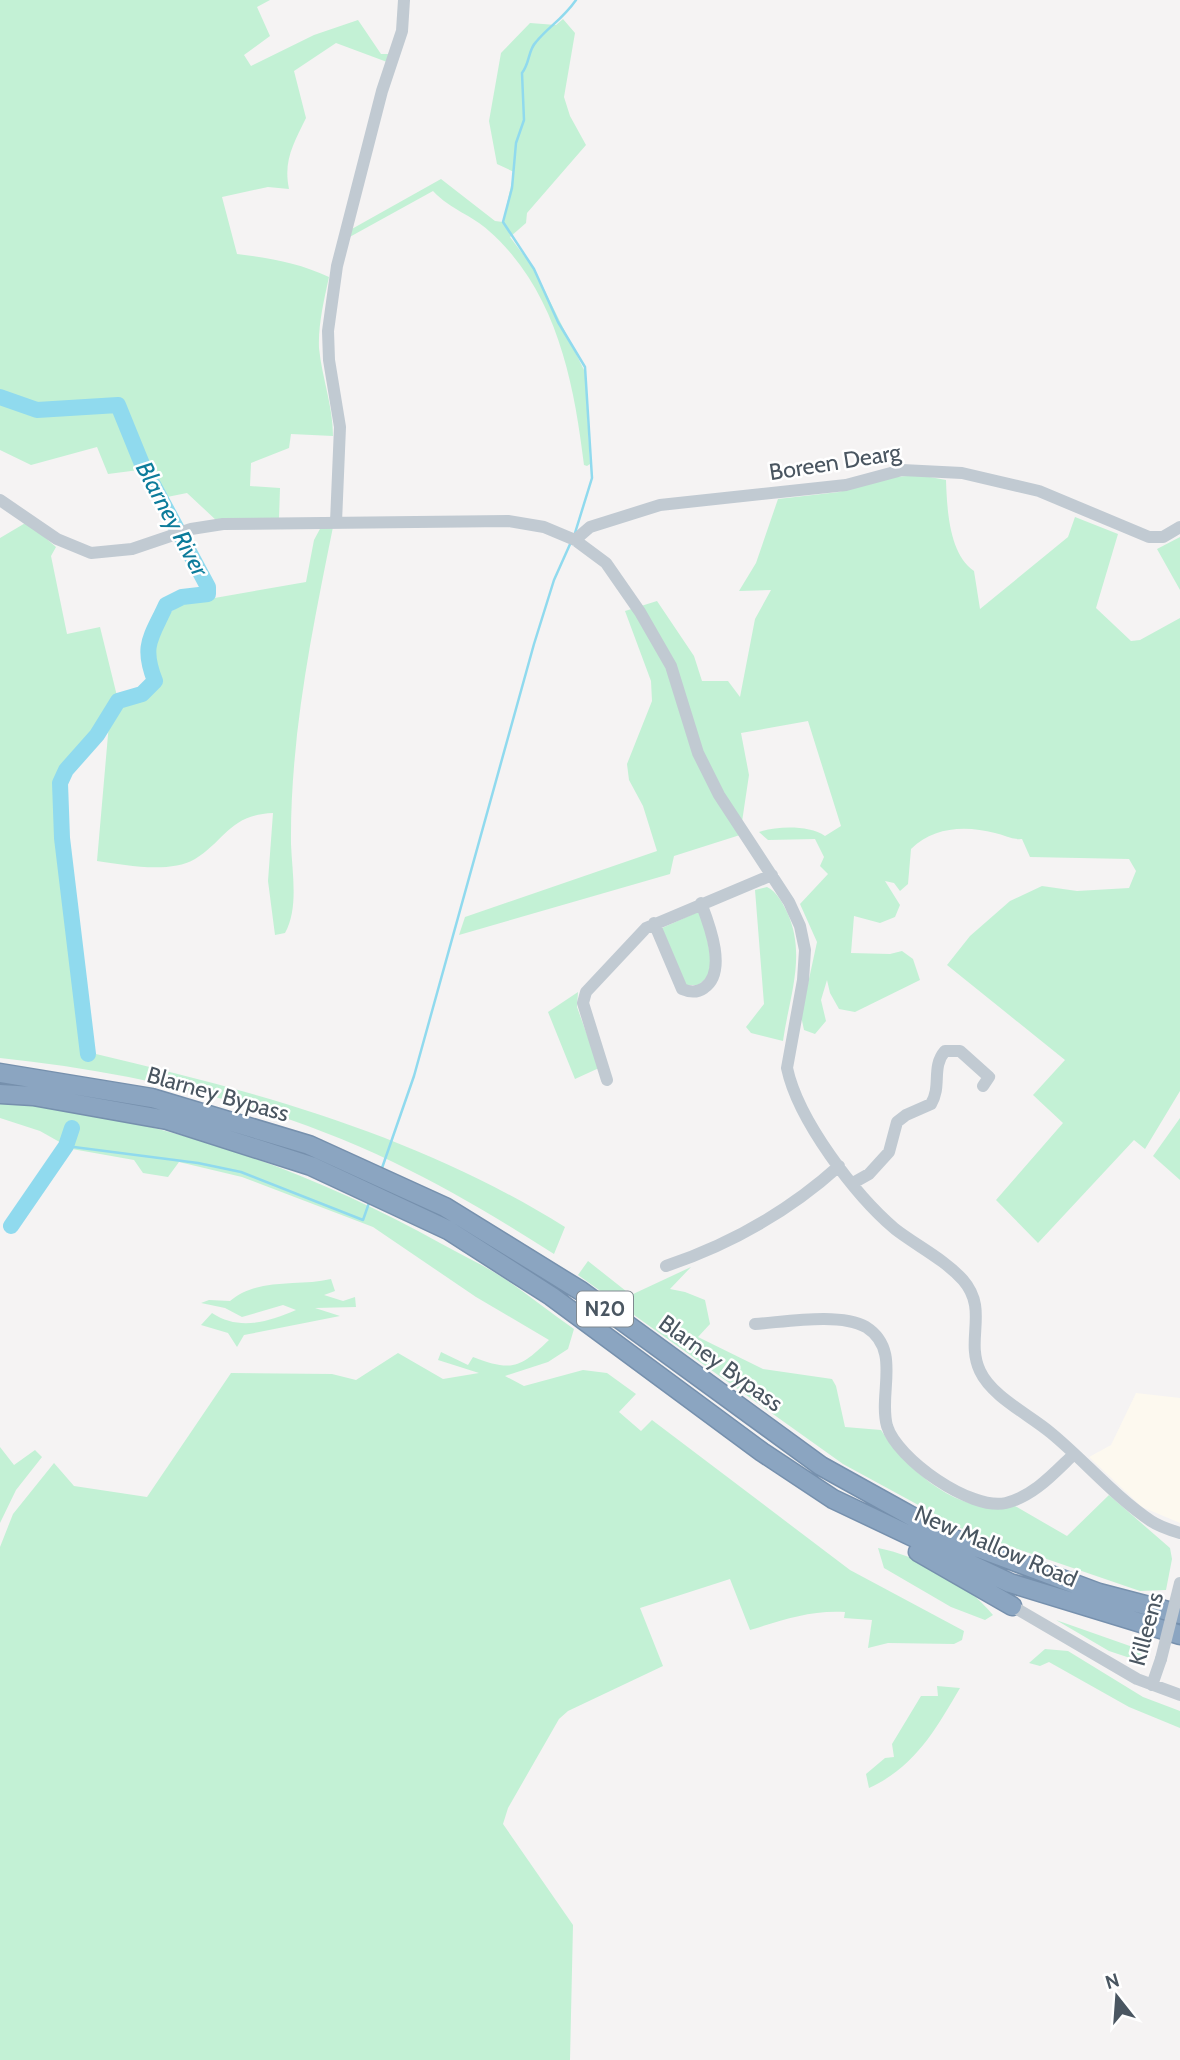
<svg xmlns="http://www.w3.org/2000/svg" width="1180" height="2060" viewBox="0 0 1180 2060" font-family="Cabin,sans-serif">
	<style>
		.commercial { fill: #fdf9ef }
		.green { fill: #c3f1d5 }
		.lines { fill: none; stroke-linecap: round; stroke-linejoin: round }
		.stream { stroke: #90daee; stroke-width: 2.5 }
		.river { stroke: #90daee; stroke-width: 16 }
		.highway-casing { stroke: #7690ad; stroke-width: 21 }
		.minor { stroke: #c1cad2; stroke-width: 12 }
		.highway { stroke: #8ba5c1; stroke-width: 18 }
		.minor-bridge { stroke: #c1cad2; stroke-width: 12 }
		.labels { text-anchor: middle; stroke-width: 5; stroke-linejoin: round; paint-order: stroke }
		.shield { fill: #fff; stroke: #808990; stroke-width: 2 }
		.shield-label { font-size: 21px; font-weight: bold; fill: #4a5661 }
		.street-label { font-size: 23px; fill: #4a5661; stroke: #fff }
		.water-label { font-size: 24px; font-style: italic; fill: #0c7c9b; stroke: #fff }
	</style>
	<rect width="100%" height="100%" fill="#f5f3f3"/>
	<path class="commercial" d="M 1136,1393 L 1180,1398 L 1180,1523 L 1142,1507 L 1089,1457 L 1111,1445 Z"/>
	<path class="green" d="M 0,0 L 270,0 L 257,7 L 270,36 L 244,55 L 251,66 L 314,35 L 358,20 L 381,54 L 389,54 L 387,62 L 336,43 L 294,71 L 306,118 C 294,143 283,160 289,189 L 268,187 L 222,197 L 237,254 C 270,258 299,263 329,277 C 324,300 318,325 319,348 C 322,378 333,406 333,436 L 291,434 L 289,448 L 251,463 L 250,486 L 280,488 L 279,518 L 217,521 L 187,493 L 157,499 L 139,470 L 108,474 L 97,447 L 31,465 L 0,450 Z
		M 563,19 L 575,33 L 564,97 L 570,116 L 586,145 L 527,213 L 526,223 L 510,237 L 534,269 L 585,372 L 590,464 L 587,466 L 584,465 C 574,381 556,290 489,231 C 472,215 451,210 433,191 L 346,239 L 350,230 L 441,179 L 495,221 L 503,222 L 514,172 L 497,164 L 489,121 L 501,53 L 530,23 L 556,25 Z
		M 919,475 L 946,480 C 947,509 949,554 974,571 L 980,609 L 1068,537 L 1075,517 L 1118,534 L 1096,608 L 1131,641 L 1140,640 L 1180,618 L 1180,1091 L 1145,1149 L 1134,1140 L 1038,1243 L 996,1200 L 1063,1123 L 1033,1095 L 1065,1060 L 947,965 L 970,936 L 1010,901 L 1042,886 L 1077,891 L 1129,888 L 1136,871 L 1129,859 L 1030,857 L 1022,839 C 1013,840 1004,835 995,833 C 965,825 933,827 911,849 L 908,884 L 900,891 L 894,883 L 885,881 L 900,905 L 895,917 L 880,923 L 854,916 L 851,953 L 890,954 L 902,951 L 913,959 L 920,980 L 855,1012 L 839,1009 L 830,993 L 827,980 L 821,1000 L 826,1021 L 815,1034 L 804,1030 L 801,1016 L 817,942 L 800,904 L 828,874 L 820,866 L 824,857 L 815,839 L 768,840 L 759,832 C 777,826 809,825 825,836 L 841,826 L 808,721 L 741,733 L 749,775 L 740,835 L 674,856 L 670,874 L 459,935 L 465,917 L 657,851 L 643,806 L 629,780 L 627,764 L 652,701 L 651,681 L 625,611 L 657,601 L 694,656 L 702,681 L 728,681 L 740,697 L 755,619 L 771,590 L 739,591 L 756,563 L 778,499 L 839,492 L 883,478 Z
		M 27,522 L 56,547 L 51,556 L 67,634 L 100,627 L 117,696 L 111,711 C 127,704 154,699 160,680 C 147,652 155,615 186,603 L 306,582 L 314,540 L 321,527 L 333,527 C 312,631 290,737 291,844 C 292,872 299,908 285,933 L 275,935 L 268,881 L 273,813 C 229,815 225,841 195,859 C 169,874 126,865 97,861 L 110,712 L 97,735 L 66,770 L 60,783 L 64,855 L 88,1054 L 84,1054 L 94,1057 L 96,1054 C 262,1093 419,1136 565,1227 L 554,1254 C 501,1220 449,1189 393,1162 C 271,1103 133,1072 0,1058 L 0,538 Z
		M 1180,537 L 1180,590 L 1157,549 Z
		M 767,887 C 777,892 782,902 787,912 C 807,955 789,997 783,1041 L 751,1033 L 746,1027 L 764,1004 L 755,890 Z
		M 700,911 L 703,914 L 711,961 L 708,977 L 698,985 L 686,985 L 662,928 Z
		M 578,992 L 577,1007 L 599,1068 L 575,1079 L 548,1012 Z
		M 0,1102 C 155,1115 305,1168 440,1243 C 462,1255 485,1266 505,1279 C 528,1295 551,1313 574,1329 L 568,1349 L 548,1362 L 505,1376 L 524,1386 L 583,1370 L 607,1373 L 636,1394 L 619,1412 L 641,1431 L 652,1420 L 850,1570 L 964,1631 L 962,1640 L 954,1644 L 888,1643 L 868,1648 L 872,1620 L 844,1618 L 845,1612 C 810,1610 783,1620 750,1630 L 730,1579 L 640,1608 L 663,1666 L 568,1711 L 559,1719 L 508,1808 L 503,1824 L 573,1925 L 570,2060 L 0,2060 L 0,1547 L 13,1514 L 54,1463 L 74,1486 L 147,1497 L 231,1373 L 332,1374 L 356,1380 L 398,1353 L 443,1379 L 479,1373 L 438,1360 L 441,1352 L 468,1365 L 473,1357 C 512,1372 520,1368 549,1340 L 476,1297 L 373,1227 L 242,1177 L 179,1162 L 168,1177 L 143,1173 L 134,1160 L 72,1149 L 40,1131 L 0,1118 Z
		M 1180,1118 L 1180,1180 L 1153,1156 Z
		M 588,1261 L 631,1295 L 691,1267 L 670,1289 L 685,1292 L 705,1300 L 710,1324 L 698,1337 L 763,1369 L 832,1379 L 836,1386 L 845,1427 L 881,1430 C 907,1471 962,1518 1015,1506 L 1067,1536 L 1109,1495 L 1170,1548 L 1172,1559 L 1166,1590 L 1140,1591 L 968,1532 L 843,1464 L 578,1275 Z
		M 331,1279 L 335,1291 L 324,1295 L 343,1301 L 355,1297 L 356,1307 L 315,1308 L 340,1316 L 244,1335 L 237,1347 L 228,1333 L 201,1325 L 212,1313 C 239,1331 268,1322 296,1310 L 283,1305 L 242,1317 L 225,1308 L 201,1303 L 209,1300 L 230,1301 C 258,1277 298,1287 331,1279 Z
		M 0,1447 L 14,1465 L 35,1450 L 42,1457 L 16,1490 L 0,1523 Z
		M 878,1548 C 919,1556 967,1583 993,1615 L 985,1620 L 951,1607 L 884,1568 Z
		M 1056,1620 L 1147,1652 L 1133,1659 L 1109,1651 Z
		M 1045,1649 L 1068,1651 L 1143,1697 L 1180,1711 L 1180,1728 L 1129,1707 L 1049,1662 L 1040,1666 L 1029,1663 Z
		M 937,1686 L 960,1688 C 936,1729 915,1767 869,1788 L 866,1774 L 885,1758 L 894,1757 L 892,1744 L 921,1696 L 938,1696 Z"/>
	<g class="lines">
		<path class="stream" d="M 575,533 L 592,478 L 585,367 L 558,322 L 534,269 L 503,222 L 512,188 L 516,143 L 524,120 L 522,73 C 530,63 528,50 536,42 C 549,26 562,20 576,0
			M 66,1146 L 198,1163 L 241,1172 L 363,1220 L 369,1203
			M 382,1168 L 414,1076 L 534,644 L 554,580 L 571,542
			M 375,1186 L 376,1185"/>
		<path class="river" d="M 0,397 L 37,410 L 118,405 L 142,464 L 208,587 L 208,594 L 182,597 L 166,605 C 151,638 141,645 155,681 L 142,694 L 118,701 L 97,735 L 66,770 L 60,783 L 62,838 L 88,1054
			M 11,1226 L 66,1146 L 72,1128"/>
		<defs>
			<path id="highway" d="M 0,1073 L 152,1098 L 309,1145 L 445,1207 L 581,1291 L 821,1466 L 949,1537 L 1099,1593 L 1180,1614
				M 0,1094 L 33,1096 L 167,1120 L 311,1166 L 448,1230 L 551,1296 L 762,1452 L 833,1499 L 1010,1583 L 1180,1635
				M 918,1552 L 1012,1606"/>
		</defs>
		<use href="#highway" class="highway-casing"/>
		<path class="minor" d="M 0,500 L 57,539 L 91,553 L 132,549 L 191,529 L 223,524 L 508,521 L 544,527 L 575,540 L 606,563 L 640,612 L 671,666 L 698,753 L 719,795 L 789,902 L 800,926 L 805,950 L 803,980 L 787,1068 C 798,1120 855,1195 895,1229 C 917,1246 944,1259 963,1280 C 989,1310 965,1339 980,1371 C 992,1397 1030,1415 1051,1433 C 1085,1461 1114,1496 1151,1521 C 1160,1527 1170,1530 1180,1533
			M 336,522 L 340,427 L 329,360 L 328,331 L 337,266 L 382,91 L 402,31 L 404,0
			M 575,540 L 590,527 L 660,505 L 846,485 L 902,470 L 962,473 L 1039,491 L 1149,537 L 1163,537 L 1180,527
			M 654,923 L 682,989 C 689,992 697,993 704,988 C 728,972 709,924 701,903
			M 607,1080 L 583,1003 L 586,992 L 646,928 L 772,875
			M 853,1183 L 869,1174 L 889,1152 L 897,1122 L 906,1115 L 931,1104 C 942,1086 931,1067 945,1051 L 960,1051 L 989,1077 L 983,1086
			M 666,1266 C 731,1244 788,1212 839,1166
			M 755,1324 C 785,1322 840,1312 866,1327 C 902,1350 878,1393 887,1426 C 897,1459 971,1511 1006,1503 C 1034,1496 1054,1473 1074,1454
			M 1012,1606 L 1137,1679 L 1180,1695
			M 1152,1685 L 1161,1659"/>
		<use href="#highway" class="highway"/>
		<path class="minor-bridge" d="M 1161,1659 L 1180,1583"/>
	</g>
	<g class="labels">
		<rect class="shield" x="577" y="1291.5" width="56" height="35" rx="5"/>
		<g class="shield-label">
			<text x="605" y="1316">N20</text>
		</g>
		<g class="street-label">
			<text transform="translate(835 462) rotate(-9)" y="8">Boreen Dearg</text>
			<text transform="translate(218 1094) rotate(16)" y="8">Blarney Bypass</text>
			<text transform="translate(721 1363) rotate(36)" y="8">Blarney Bypass</text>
			<text transform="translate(996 1546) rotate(23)" y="8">New Mallow Road</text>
			<text transform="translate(1146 1629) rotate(-75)" y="8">Killeens</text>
		</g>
		<g class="water-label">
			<text transform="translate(172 519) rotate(62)" y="8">Blarney River</text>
		</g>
	</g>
	<g transform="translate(1117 1997) rotate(343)" stroke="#ffffff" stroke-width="5" paint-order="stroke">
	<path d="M0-5L12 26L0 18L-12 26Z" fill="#4a5661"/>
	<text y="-10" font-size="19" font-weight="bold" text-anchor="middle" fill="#4a5661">N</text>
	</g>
</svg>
